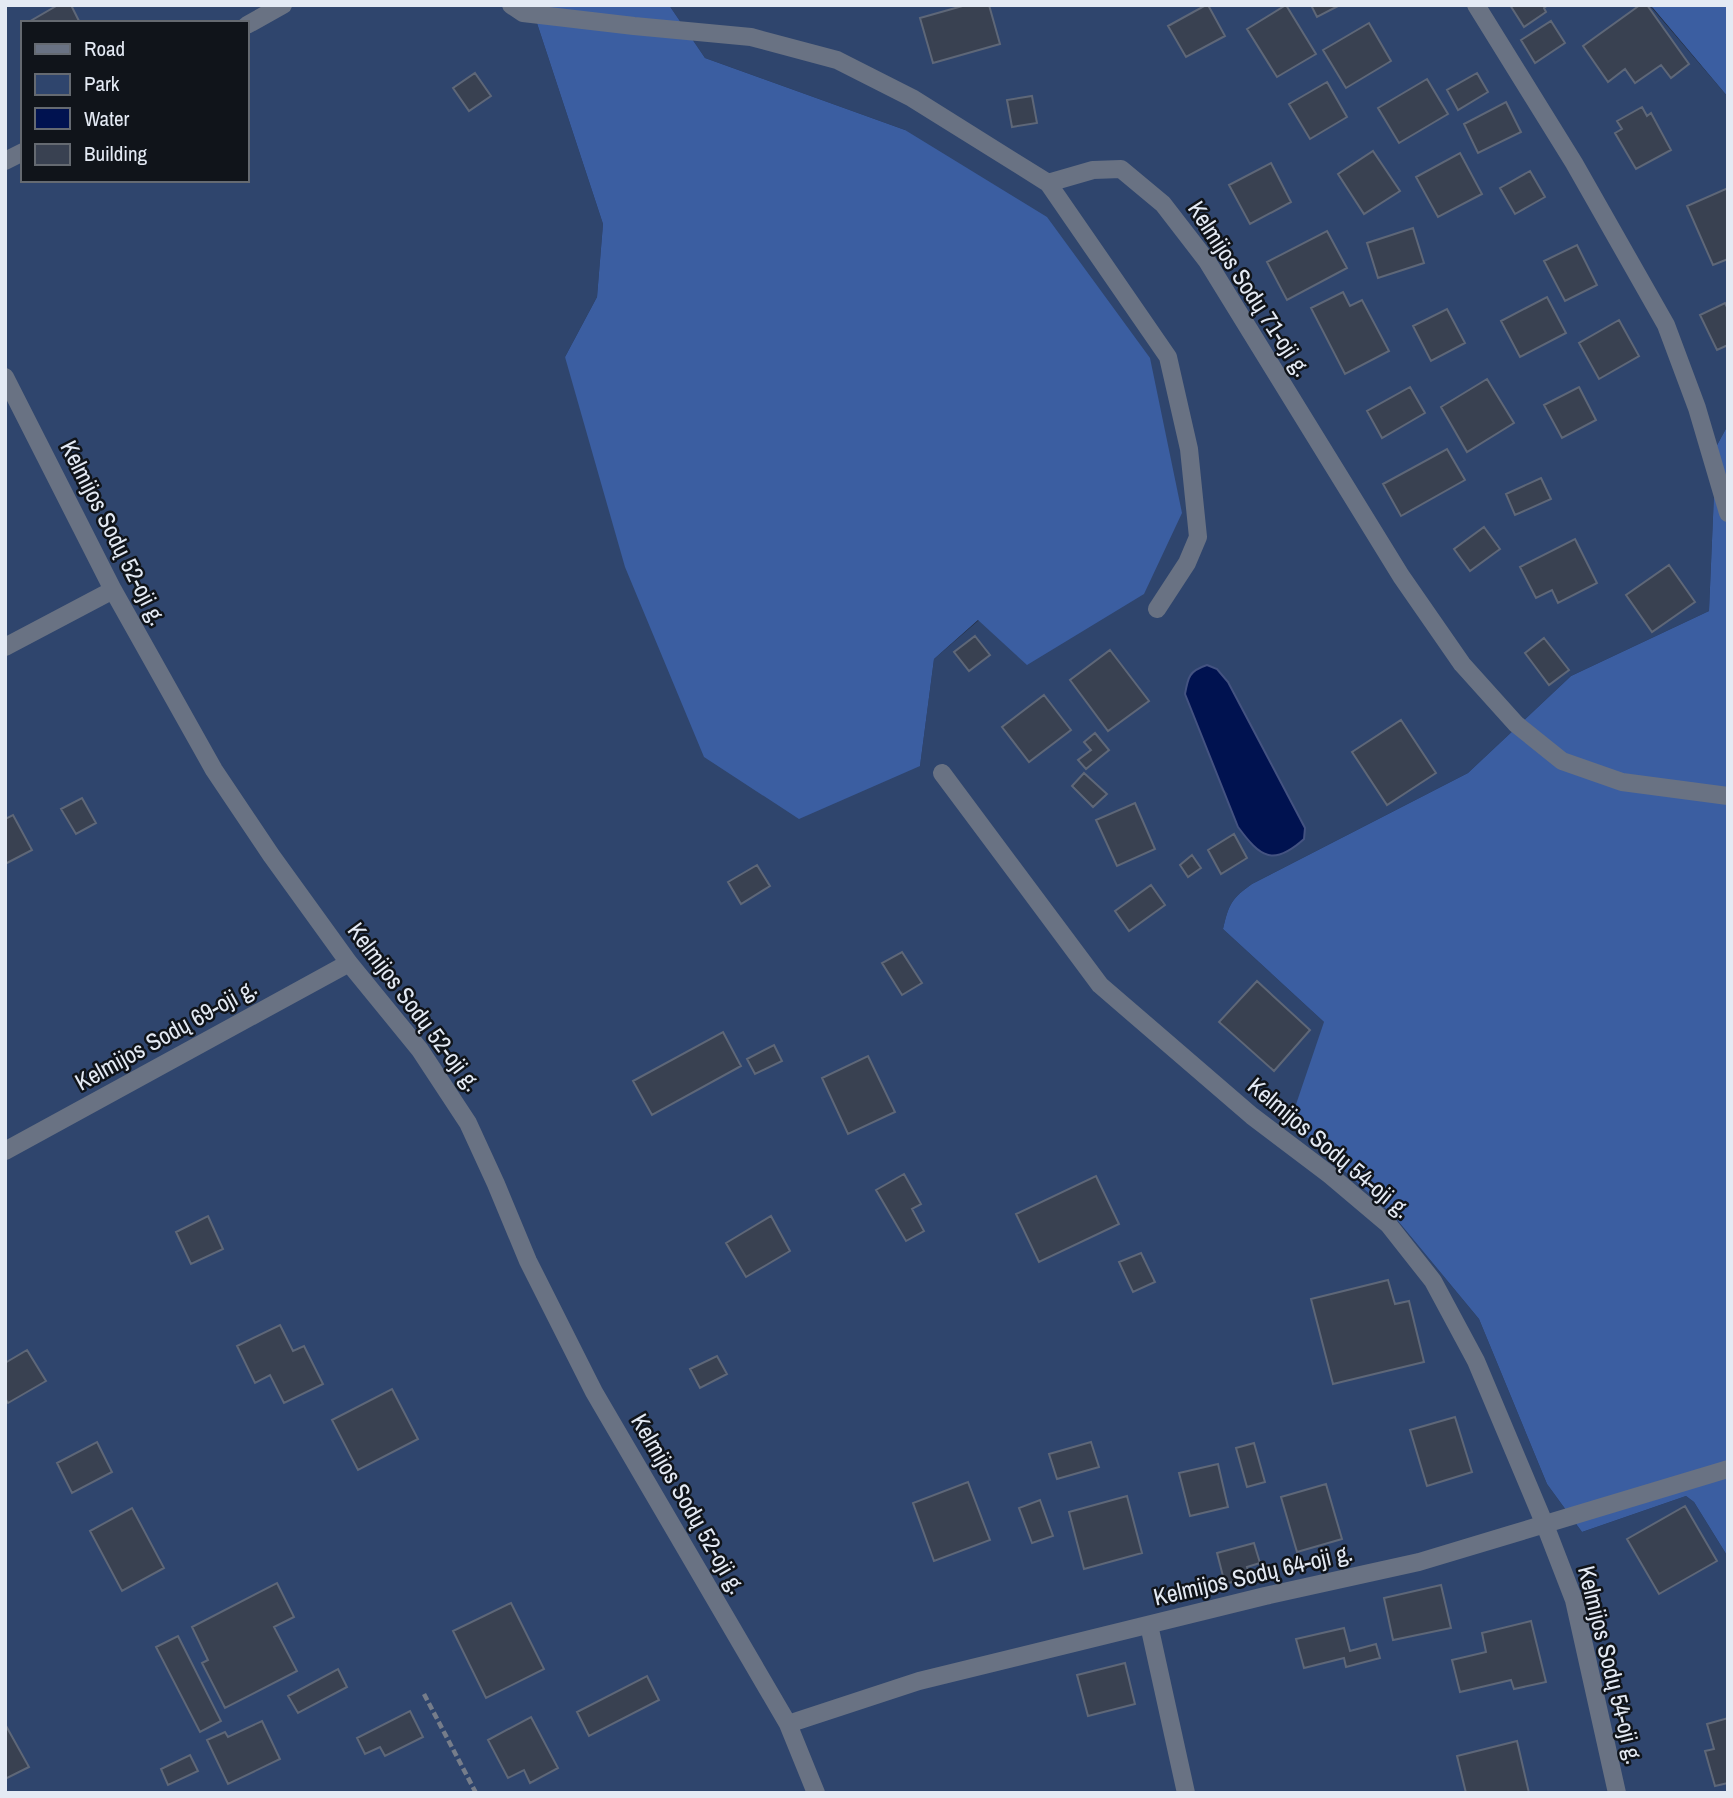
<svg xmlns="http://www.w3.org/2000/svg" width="1733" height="1798" viewBox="0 0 1733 1798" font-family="'Archivo Narrow',sans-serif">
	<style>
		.green { fill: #2f456d; fill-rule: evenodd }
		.forest { fill: #3b5ea1 }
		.water { fill: #001250; stroke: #445381; stroke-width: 2 }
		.building { fill: #394151; stroke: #5e6778; stroke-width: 2 }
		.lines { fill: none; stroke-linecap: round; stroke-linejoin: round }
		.path { stroke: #767d8a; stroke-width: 4.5; stroke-dasharray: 7 3.5; stroke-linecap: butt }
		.minor { stroke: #697283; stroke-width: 18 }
		.labels { text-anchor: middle; stroke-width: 5; stroke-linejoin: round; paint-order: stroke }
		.street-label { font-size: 24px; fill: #e4eaf4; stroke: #10141a }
	</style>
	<rect width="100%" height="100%" fill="#232b3a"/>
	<path class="green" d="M 5,5 L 531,5 L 603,224 L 597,297 L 565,357 L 920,766 L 934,659 L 979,620 L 1027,664 L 905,130 L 705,58 L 669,5 L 1649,5 L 1652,8 L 1728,97 L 1728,425 L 1716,447 L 1709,611 L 1571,676 L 1468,773 L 1252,884 C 1231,899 1229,904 1223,929 L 1324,1022 L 1393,1215 L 1479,1319 L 1547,1484 L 1582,1532 L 1686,1496 L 1694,1502 L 1728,1557 L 1728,1793 L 5,1793 ZM 23,23 L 247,23 L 247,180 L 23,180 Z"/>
	<path class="forest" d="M 531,5 L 669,5 L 705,58 L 905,130 L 1047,217 L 1150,358 L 1182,513 L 1144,594 L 1027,665 L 978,620 L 934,659 L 920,766 L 799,819 L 704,757 L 625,567 L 565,357 L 597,297 L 603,224 Z
		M 1649,5 L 1728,5 L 1728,97 L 1653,8 Z
		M 1728,425 L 1728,1557 L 1694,1502 L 1686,1496 L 1582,1532 L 1547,1484 L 1479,1319 L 1393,1215 L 1290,1122 L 1324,1022 L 1223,929 C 1229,904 1231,899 1252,884 L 1468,773 L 1571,676 L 1709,611 L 1716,447 Z"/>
	<path class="water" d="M 1207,665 L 1217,669 L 1228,682 L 1305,828 L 1304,839 C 1273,867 1260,857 1238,827 L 1185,694 C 1188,677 1189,671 1207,665 Z"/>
	<path class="building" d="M 58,5 L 71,5 L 80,23 L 27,23 Z
		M 966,5 L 989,5 L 1000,44 L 933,63 L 920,18 Z
		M 1206,5 L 1208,5 L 1225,36 L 1186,57 L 1168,26 Z
		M 1286,5 L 1316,54 L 1277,77 L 1247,29 Z
		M 1311,5 L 1340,5 L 1317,17 Z
		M 1510,5 L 1548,5 L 1544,8 L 1546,12 L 1524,27 Z
		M 1640,5 L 1647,5 L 1689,64 L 1671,78 L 1661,65 L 1635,83 L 1625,69 L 1608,82 L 1583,46 Z
		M 1551,21 L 1565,43 L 1535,63 L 1521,40 Z
		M 1369,23 L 1391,61 L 1346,88 L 1323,50 Z
		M 475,73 L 491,96 L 469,111 L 453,88 Z
		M 1477,73 L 1488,92 L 1458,110 L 1447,90 Z
		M 1427,79 L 1448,114 L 1399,143 L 1378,108 Z
		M 1327,82 L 1347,117 L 1310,139 L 1289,104 Z
		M 1032,96 L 1037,123 L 1012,127 L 1007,100 Z
		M 1506,102 L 1521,132 L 1478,153 L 1464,124 Z
		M 1642,107 L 1647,116 L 1651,113 L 1671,150 L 1636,169 L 1615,133 L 1622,129 L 1617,121 Z
		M 1373,151 L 1400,191 L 1364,214 L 1338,174 Z
		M 1460,153 L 1482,194 L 1438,217 L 1416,177 Z
		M 1271,163 L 1291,202 L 1250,224 L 1229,185 Z
		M 1530,171 L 1545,197 L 1515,214 L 1500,188 Z
		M 1728,188 L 1728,259 L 1713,265 L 1687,206 Z
		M 1413,228 L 1424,263 L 1378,278 L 1367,243 Z
		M 1327,231 L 1347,268 L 1287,300 L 1267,262 Z
		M 1577,245 L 1597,285 L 1565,301 L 1544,261 Z
		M 1343,292 L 1350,306 L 1362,300 L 1389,351 L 1345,374 L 1311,308 Z
		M 1547,297 L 1566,333 L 1520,357 L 1501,321 Z
		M 1725,303 L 1728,309 L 1728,345 L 1717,350 L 1700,315 Z
		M 1447,309 L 1465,343 L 1431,361 L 1413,326 Z
		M 1619,320 L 1639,356 L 1599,379 L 1579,343 Z
		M 1487,379 L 1514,423 L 1467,452 L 1441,407 Z
		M 1410,387 L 1425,413 L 1382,438 L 1367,411 Z
		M 1579,387 L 1596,420 L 1562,438 L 1544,405 Z
		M 1447,449 L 1465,480 L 1401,516 L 1383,484 Z
		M 1541,478 L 1551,499 L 1515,515 L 1506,494 Z
		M 1484,527 L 1500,549 L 1470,571 L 1454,549 Z
		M 1575,539 L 1597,583 L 1558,603 L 1552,590 L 1536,598 L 1520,567 Z
		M 1669,565 L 1695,602 L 1652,632 L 1626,595 Z
		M 975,636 L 990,655 L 969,671 L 954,652 Z
		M 1544,638 L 1569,670 L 1549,685 L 1525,653 Z
		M 1110,650 L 1149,701 L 1108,731 L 1070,680 Z
		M 1044,695 L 1071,730 L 1029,762 L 1002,727 Z
		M 1401,720 L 1436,773 L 1387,805 L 1352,752 Z
		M 1095,733 L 1109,750 L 1086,769 L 1078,760 L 1091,750 L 1084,742 Z
		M 1084,773 L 1107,794 L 1093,807 L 1072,786 Z
		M 82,798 L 96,823 L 76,834 L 61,809 Z
		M 1135,803 L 1155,849 L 1117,866 L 1096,820 Z
		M 13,815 L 32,850 L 5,864 L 5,819 Z
		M 1234,834 L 1247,858 L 1221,874 L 1208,850 Z
		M 1192,855 L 1201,868 L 1188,877 L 1180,865 Z
		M 757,865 L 770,886 L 741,904 L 728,882 Z
		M 1151,885 L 1165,905 L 1129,931 L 1115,911 Z
		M 902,952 L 922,983 L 902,995 L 882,963 Z
		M 1257,981 L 1310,1030 L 1274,1071 L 1219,1022 Z
		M 723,1032 L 741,1066 L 652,1115 L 633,1081 Z
		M 774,1045 L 782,1061 L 755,1074 L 747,1059 Z
		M 868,1056 L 895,1112 L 848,1134 L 822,1078 Z
		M 904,1174 L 921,1204 L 912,1209 L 924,1231 L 906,1241 L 876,1190 Z
		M 1096,1176 L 1119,1224 L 1039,1262 L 1016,1214 Z
		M 208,1216 L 223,1249 L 191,1264 L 176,1232 Z
		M 771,1216 L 790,1251 L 746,1277 L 726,1243 Z
		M 1141,1253 L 1155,1282 L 1133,1292 L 1119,1262 Z
		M 1388,1280 L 1395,1304 L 1409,1301 L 1424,1362 L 1333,1384 L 1311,1299 Z
		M 280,1325 L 293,1351 L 304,1346 L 323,1384 L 284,1403 L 270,1375 L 255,1383 L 237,1346 Z
		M 27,1350 L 46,1381 L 8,1403 L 5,1398 L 5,1363 Z
		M 717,1356 L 727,1374 L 700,1388 L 690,1369 Z
		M 392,1389 L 418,1439 L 358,1470 L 332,1420 Z
		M 1455,1417 L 1472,1472 L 1427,1486 L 1410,1430 Z
		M 97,1442 L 112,1472 L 72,1493 L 57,1463 Z
		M 1091,1442 L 1099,1467 L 1057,1479 L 1049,1454 Z
		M 1254,1443 L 1265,1482 L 1247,1487 L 1236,1448 Z
		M 1218,1464 L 1228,1507 L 1190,1516 L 1179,1473 Z
		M 968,1482 L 990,1540 L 934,1561 L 913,1503 Z
		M 1326,1484 L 1342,1539 L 1297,1552 L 1281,1497 Z
		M 1127,1496 L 1142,1553 L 1084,1569 L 1069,1512 Z
		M 1040,1500 L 1053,1536 L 1032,1543 L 1019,1508 Z
		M 1685,1506 L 1717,1561 L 1659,1594 L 1627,1539 Z
		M 132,1508 L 164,1568 L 122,1591 L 90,1531 Z
		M 1254,1543 L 1260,1563 L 1247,1567 L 1250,1577 L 1225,1584 L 1217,1553 Z
		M 277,1583 L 294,1617 L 274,1627 L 297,1671 L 225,1708 L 202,1663 L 208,1660 L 192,1627 Z
		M 1441,1585 L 1451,1628 L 1393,1640 L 1384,1598 Z
		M 511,1603 L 544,1669 L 486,1698 L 453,1631 Z
		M 1531,1621 L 1546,1682 L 1514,1689 L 1511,1680 L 1460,1692 L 1452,1660 L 1486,1652 L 1482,1633 Z
		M 1344,1628 L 1350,1651 L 1376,1644 L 1380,1658 L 1346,1667 L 1344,1658 L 1304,1668 L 1296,1639 Z
		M 178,1636 L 221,1721 L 200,1732 L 156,1647 Z
		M 1125,1663 L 1135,1704 L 1088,1716 L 1077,1675 Z
		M 338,1669 L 347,1687 L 298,1713 L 288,1696 Z
		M 647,1676 L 659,1700 L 589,1736 L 577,1712 Z
		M 410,1711 L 423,1737 L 385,1756 L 380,1747 L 365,1754 L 357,1738 Z
		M 531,1717 L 558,1768 L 530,1783 L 524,1770 L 508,1778 L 488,1740 Z
		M 1728,1718 L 1728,1783 L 1715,1786 L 1705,1751 L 1714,1749 L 1707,1724 Z
		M 262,1721 L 280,1759 L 228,1784 L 207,1740 L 225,1732 L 228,1737 Z
		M 5,1724 L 29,1767 L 5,1779 Z
		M 1517,1741 L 1529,1793 L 1466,1793 L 1457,1756 Z
		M 190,1755 L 198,1771 L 168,1785 L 161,1769 Z"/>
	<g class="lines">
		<path class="path" d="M 424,1694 L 476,1793"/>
		<path class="minor" d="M 511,5 L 523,13 L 634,26 L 751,37 L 837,60 L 912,98 L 1048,183 L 1093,170 L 1121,169 L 1163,204 L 1207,261 L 1401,576 L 1462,664 L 1516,724 L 1562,761 L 1622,782 L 1728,796
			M 1476,5 L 1574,163 L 1666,325 L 1697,408 L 1728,513
			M 247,25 L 283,5
			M 5,161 L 23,152
			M 1048,183 L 1168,357 L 1189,449 L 1198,537 L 1187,563 L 1157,609
			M 5,377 L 113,590 L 214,770 L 271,855 L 349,963 L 420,1050 L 468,1123 L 496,1184 L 528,1261 L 594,1392 L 788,1724 L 816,1793
			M 5,647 L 113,590
			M 942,773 L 1100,985 L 1252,1116 L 1330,1175 L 1388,1224 L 1433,1281 L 1476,1361 L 1545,1525 L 1574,1600 L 1617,1793
			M 5,1151 L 349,963
			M 1149,1625 L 1186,1793
			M 788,1724 L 919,1681 L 1265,1596 L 1419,1562 L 1728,1469"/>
	</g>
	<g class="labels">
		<g class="street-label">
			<text transform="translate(1249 289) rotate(57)" y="8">Kelmijos Sodų 71-oji g.</text>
			<text transform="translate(113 533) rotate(63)" y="8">Kelmijos Sodų 52-oji g.</text>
			<text transform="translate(414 1007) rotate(53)" y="8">Kelmijos Sodų 52-oji g.</text>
			<text transform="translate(166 1035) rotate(-29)" y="8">Kelmijos Sodų 69-oji g.</text>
			<text transform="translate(1329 1148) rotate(40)" y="8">Kelmijos Sodų 54-oji g.</text>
			<text transform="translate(688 1504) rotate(60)" y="8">Kelmijos Sodų 52-oji g.</text>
			<text transform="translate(1253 1575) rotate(-13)" y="8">Kelmijos Sodų 64-oji g.</text>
			<text transform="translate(1610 1665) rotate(76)" y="8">Kelmijos Sodų 54-oji g.</text>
		</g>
	</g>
	<rect width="1733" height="1798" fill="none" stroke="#e4eaf4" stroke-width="14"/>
	<rect x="21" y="21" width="228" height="161" fill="#10141a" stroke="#656a71" stroke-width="2"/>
	<rect x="35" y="44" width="35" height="10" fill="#697283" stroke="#656a71" stroke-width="2"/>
	<text x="84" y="56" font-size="21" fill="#e4eaf4">Road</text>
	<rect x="35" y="74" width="35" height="21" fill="#2f456d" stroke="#656a71" stroke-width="2"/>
	<text x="84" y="91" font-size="21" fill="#e4eaf4">Park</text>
	<rect x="35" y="108" width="35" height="21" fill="#001250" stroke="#656a71" stroke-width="2"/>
	<text x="84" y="126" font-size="21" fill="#e4eaf4">Water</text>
	<rect x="35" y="144" width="35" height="21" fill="#394151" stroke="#656a71" stroke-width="2"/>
	<text x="84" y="161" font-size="21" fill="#e4eaf4">Building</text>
</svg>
